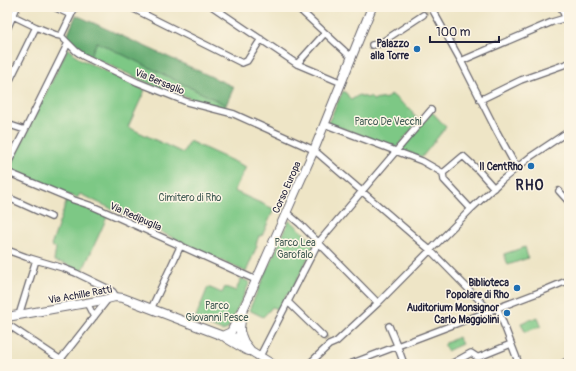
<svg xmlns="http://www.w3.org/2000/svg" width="576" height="371" viewBox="0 0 576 371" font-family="Pangolin,sans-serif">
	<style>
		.green { fill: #7dc885; stroke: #507560 }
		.forest { fill: #66ac72; stroke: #446756 }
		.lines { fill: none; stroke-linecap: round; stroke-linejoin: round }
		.street-tunnel { stroke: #c5beaa; stroke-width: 5.5; stroke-dasharray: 5.5 3; stroke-linecap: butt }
		.street-casing { stroke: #69666c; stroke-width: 8 }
		.secondary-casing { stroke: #69666c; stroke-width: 10 }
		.street { stroke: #fff; stroke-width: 5.5 }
		.secondary { stroke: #fff; stroke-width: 8 }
		.poi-dot { fill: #1f6fb2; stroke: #fcf5e5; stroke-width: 1.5 }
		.labels { text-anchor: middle; stroke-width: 3; stroke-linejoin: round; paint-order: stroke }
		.poi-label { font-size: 10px; font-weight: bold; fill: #22223b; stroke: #fcf5e5; text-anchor: end }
		.street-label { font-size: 10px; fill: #22223b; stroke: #fcf5e5 }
		.park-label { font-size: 10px; fill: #425c55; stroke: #fcf5e5 }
		.district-label { font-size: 14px; font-weight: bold; letter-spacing: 1px; fill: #22223b; stroke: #fcf5e5 }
	</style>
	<rect width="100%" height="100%" fill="#fcf5e5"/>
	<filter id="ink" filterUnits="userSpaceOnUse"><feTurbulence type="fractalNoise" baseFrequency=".025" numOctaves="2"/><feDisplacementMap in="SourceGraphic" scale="8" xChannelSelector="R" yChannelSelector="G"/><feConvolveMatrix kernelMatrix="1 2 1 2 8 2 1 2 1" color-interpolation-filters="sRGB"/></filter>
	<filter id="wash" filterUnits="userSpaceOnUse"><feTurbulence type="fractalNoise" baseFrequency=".012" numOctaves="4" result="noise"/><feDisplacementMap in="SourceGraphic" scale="16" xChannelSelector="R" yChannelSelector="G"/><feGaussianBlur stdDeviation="0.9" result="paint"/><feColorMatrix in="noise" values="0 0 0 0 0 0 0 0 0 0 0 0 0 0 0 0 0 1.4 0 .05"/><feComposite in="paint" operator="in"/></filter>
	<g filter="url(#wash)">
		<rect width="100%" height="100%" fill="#eee5c6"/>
		<path class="green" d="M 97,42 L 226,105 L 225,108 L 198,101 L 148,83 L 90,56 Z
			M 68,48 L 80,59 L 145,90 L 128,127 L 183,153 L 189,141 L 246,167 L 234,191 L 274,209 L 262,236 L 259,236 L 256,244 L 257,246 L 246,272 L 80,194 L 77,198 L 61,192 L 9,169 Z
			M 343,91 L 346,93 L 351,100 L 359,95 L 368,98 L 370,96 L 373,100 L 387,98 L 391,94 L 413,112 L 412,114 L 417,118 L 415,120 L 418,122 L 396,148 L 328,123 Z
			M 432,112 L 446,127 L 422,157 L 401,150 Z
			M 67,200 L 108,215 L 82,272 L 66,264 L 54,261 L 56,248 L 51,246 Z
			M 289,221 L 291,221 L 315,244 L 290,294 L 287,294 L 279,310 L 272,307 L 269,311 L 263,317 L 249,310 Z
			M 525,247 L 528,258 L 508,265 L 504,254 Z
			M 241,278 L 249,282 L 249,284 L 228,329 L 222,331 L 195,319 L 208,287 L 222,293 L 225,287 L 236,291 Z
			M 538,317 L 541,326 L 525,332 L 521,323 Z
			M 458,337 L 462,344 L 447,351 L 444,344 Z"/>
		<path class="forest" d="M 76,15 L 234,87 L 226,105 L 97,42 L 90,56 C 81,51 74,46 66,39 Z"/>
	</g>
	<g filter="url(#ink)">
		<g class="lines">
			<path class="street-tunnel" d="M 423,15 L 430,11
				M 323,336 L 328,341"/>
			<defs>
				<path id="street" d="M 54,7 L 71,15
					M 130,7 L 242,63 L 247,61 L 261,39
					M 213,7 L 297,64 L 342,83
					M 297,7 L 351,57
					M 431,7 L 461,61 L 497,132 L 513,161 L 518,167
					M 561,7 L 569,27
					M 7,13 L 36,27 L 56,35 L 61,36 L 76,51 L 83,56 L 137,82 L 187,102 L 234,114 L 314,150 L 430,250 L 490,311
					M 7,29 L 17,7
					M 61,36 L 75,7
					M 372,45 L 379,44 L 423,15
					M 461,61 L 552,22 L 569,17
					M 297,64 L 325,33
					M 7,86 L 36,27
					M 480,100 L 521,80 L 569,63
					M 7,124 L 25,130
					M 324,124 L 422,161 L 443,173
					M 7,165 L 25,130 L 68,43
					M 7,172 L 74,200 L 92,206 L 117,217 L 256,280
					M 443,173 L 463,156 L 478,170 L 494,188
					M 443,173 L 444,180 L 471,209
					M 559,191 L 569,202
					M 7,197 L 51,217
					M 286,212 L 300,224 L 378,303
					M 7,250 L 26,257 L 63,268 L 76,273 L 109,289 L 113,292 L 116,297
					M 288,302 L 323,336
					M 87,303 L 94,317
					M 497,307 L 519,364
					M 151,309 L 181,245
					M 19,315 L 36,260
					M 7,324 L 67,364
					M 389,326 L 397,345
					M 397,345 L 404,364
					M 260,356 L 318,243 L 431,110
					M 60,360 L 108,299
					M 309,364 L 329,345 L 336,342 L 378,303 L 471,209 L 502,180 L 530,157 L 569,131
					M 350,364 L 545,290 L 569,280
					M 451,364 L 471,353 L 477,357 L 479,357 L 511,344
					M 562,364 L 569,360"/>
				<path id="secondary" d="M 7,317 L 103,300 L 115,297 L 123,298 L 228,338 C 233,339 238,338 241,334
					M 222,336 L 231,332 L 239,316
					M 226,338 L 246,350 L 249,351
					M 272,364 L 251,351 L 244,342 L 240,332 L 240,328 L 242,312 L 271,247 L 314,150 L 372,7"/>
			</defs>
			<use href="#street" class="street-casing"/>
			<use href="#secondary" class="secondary-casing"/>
			<use href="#street" class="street"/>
			<use href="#secondary" class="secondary"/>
		</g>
	</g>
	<g class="poi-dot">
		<circle cx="417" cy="49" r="4"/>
		<circle cx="531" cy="166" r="4"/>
		<circle cx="517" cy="288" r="4"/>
		<circle cx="507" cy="313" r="4"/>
	</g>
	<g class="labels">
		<g class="poi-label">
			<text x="409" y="47">Palazzo<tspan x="409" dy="12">alla Torre</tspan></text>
			<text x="523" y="170">Il CentRho</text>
			<text x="509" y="286">Biblioteca<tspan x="509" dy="12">Popolare di Rho</tspan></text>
			<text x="499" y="311">Auditorium Monsignor<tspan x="499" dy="12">Carlo Maggiolini</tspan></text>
		</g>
		<g class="street-label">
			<text transform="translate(160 81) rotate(22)" y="4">Via Bersaglio</text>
			<text transform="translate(286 187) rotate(-66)" y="4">Corso Europa</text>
			<text transform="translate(136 216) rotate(24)" y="4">Via Redipuglia</text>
			<text transform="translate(80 294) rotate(-10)" y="4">Via Achille Ratti</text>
		</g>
		<g class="park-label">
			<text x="388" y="125">Parco De Vecchi</text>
			<text x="190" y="201">Cimitero di Rho</text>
			<text x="295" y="246">Parco Lea<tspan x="295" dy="12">Garofalo</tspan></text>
			<text x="217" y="309">Parco<tspan x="217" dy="12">Giovanni Pesce</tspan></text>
		</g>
		<g class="district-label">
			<text x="530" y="190">RHO</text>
		</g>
	</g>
	<rect width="576" height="371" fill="none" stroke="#fcf5e5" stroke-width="24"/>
	<path d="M430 36v6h69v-6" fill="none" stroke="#22223b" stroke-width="2"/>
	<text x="436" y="36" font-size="12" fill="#22223b" stroke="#fcf5e5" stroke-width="3" paint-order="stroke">100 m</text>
</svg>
